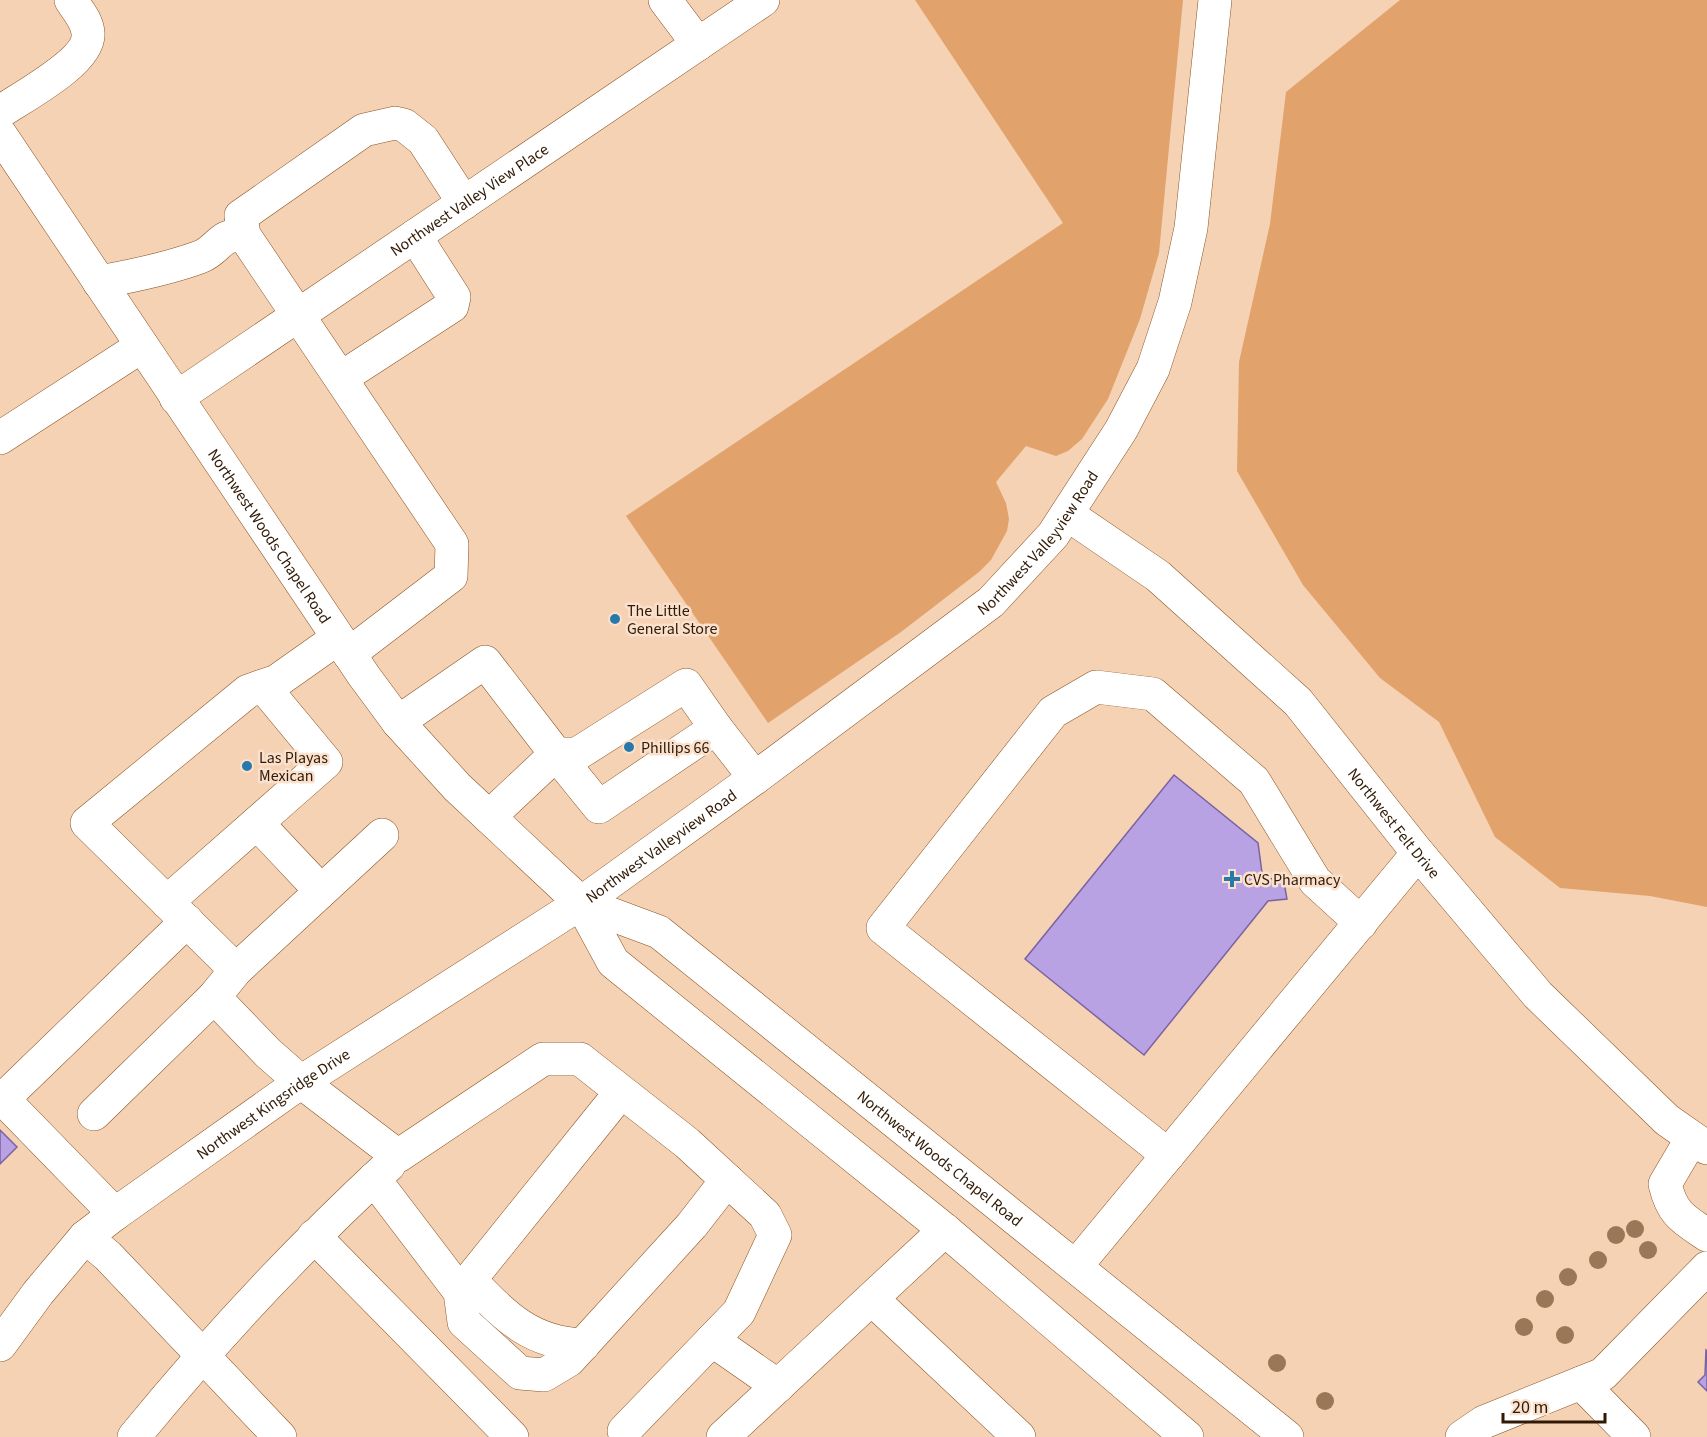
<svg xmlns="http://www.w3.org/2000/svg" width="1707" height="1437" viewBox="0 0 1707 1437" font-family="'Source Sans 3',sans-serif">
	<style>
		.green { fill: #e2a26c }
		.building { fill: #b9a2e3; stroke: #7a63a0; stroke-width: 1.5 }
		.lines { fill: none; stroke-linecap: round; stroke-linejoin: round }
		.minor-casing { stroke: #895422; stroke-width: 34 }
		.major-casing { stroke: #895422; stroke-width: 34 }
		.minor { stroke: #fff; stroke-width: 33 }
		.major { stroke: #fff; stroke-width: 33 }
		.tree { fill: #9a7756 }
		.poi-dot { fill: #2978aa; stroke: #fae1ce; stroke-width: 2 }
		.labels { text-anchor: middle; stroke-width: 5; stroke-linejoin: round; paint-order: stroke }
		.street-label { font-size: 16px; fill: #301a06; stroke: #fae1ce }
		.poi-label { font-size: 16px; fill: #301a06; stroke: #fae1ce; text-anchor: start }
	</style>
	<rect width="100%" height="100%" fill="#f6d2b4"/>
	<path class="green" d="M 915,0 L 1183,0 L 1159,253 L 1140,319 L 1108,399 L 1082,439 L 1068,451 L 1056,456 L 1026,446 L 996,482 L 1006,503 L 1009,519 L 1007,531 L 991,560 L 979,572 L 901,632 L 768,723 L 626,516 L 1063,223 Z
		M 1400,0 L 1707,0 L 1707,907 L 1650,896 L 1560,888 L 1495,837 L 1439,722 L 1380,678 L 1303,585 L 1237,471 L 1239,362 L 1270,224 L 1286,92 Z"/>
	<path class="building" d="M 1174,775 L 1258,843 L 1263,880 L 1283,877 L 1287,899 L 1268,901 L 1144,1055 L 1025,959 Z
		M 0,1130 L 17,1147 L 0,1164 Z
		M 1706,1350 L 1707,1351 L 1707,1391 L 1698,1382 L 1705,1375 Z"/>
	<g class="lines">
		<defs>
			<g id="minor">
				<path d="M 665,0 L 698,44"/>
				<path d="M 0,112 C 22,97 91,61 88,33 C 87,20 77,10 71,0"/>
				<path d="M 99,282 C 133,276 167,269 200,257 C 220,249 218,234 244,235"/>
				<path d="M 341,378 L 452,306 L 454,297 L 415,236"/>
				<path id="s1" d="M 176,398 L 763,0"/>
				<path d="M 0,438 L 142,346"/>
				<path id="s2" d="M 1067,514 L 1158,576 L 1298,702 L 1418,853 L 1538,995 L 1667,1120 L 1707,1148"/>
				<path d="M 338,638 L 277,681 L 248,691 L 87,823 L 236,970 L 382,835"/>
				<path d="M 349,654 L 451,576 L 452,544 L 244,235 L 241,216 L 364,130 L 395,123 L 404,125 L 423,140 L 464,203"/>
				<path d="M 398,722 L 485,662 L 556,754 L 577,754 L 686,685 L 716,728"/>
				<path d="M 489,817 L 556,754 L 599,807 L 716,728 L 755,778"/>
				<path d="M 257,823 L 321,891"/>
				<path d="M 167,902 L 326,762 L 263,686"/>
				<path d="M 236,970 L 214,997 L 268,1053 L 301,1082 L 398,1156 L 543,1059 L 580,1059 L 687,1143 L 765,1215 L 775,1235 L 739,1312 L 624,1431"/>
				<path d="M 94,1114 L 214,997"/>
				<path d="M 1692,1138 L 1665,1184 C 1672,1214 1683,1219 1707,1235"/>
				<path d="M 1168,1155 L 883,928 L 1053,712 L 1096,687 L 1153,694 L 1254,781 L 1315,881 L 1361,923"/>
				<path d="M 374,1179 L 460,1292 L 464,1322 L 520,1373 L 544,1375 L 569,1360 L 692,1225 L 727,1180"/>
				<path d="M 115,1214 L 3,1099 L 187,921"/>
				<path d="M 314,1236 L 512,1437"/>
				<path d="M 85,1237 L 108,1256 L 280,1437"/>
				<path d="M 1076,1266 L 1418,853"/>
				<path d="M 470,1280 C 505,1316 530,1343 583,1345"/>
				<path d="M 460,1292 L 621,1092"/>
				<path d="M 872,1299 L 1019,1437"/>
				<path d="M 712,1340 L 778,1386"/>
				<path id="s3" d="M 0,1345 L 38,1293 L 85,1237 L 115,1214 L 301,1082 L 581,903 L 755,778 L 991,602 L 1053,535 L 1121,430 L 1153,369 L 1175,302 L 1191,228 L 1215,0"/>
				<path d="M 1581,1383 L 1634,1437"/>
				<path d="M 134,1437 C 213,1340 297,1250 389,1165"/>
				<path d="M 723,1437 L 945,1230"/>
				<path d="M 1462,1437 L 1484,1422 L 1603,1374 L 1707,1268"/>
			</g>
			<g id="major">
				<path id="s4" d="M 0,134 L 364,676 L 398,722 L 457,787 L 581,903 L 613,962 L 945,1230 L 1187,1437"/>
				<path id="s5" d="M 581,903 L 659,932 L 1287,1437"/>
			</g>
		</defs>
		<use href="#minor" class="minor-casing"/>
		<use href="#major" class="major-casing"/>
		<use href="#minor" class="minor"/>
		<use href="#major" class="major"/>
	</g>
	<g class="tree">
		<circle cx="1635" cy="1229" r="9"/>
		<circle cx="1616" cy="1235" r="9"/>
		<circle cx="1648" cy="1250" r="9"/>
		<circle cx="1598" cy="1260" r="9"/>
		<circle cx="1568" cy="1277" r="9"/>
		<circle cx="1545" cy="1299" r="9"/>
		<circle cx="1524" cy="1327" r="9"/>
		<circle cx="1565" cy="1335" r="9"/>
		<circle cx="1277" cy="1363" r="9"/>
		<circle cx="1325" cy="1401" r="9"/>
	</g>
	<g class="poi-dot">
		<circle cx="615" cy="619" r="6"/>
		<circle cx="629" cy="747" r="6"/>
		<circle cx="247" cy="766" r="6"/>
		<path d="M1229 870h6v6h6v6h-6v6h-6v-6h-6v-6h6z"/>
	</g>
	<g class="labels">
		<g class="street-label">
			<text dy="6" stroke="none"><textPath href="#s1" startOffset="354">Northwest Valley View Place</textPath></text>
			<text dy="6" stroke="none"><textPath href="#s4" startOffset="484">Northwest Woods Chapel Road</textPath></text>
			<text dy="6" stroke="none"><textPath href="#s3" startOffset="1320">Northwest Valleyview Road</textPath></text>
			<text dy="6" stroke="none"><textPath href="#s2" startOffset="453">Northwest Felt Drive</textPath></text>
			<text dy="6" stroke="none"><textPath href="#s3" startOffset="834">Northwest Valleyview Road</textPath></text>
			<text dy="6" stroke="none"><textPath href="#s3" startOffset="368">Northwest Kingsridge Drive</textPath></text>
			<text dy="6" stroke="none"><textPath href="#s5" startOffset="444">Northwest Woods Chapel Road</textPath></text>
		</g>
		<g class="poi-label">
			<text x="627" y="616">The Little<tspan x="627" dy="18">General Store</tspan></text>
			<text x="641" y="753">Phillips 66</text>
			<text x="259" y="763">Las Playas<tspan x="259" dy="18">Mexican</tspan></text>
			<text x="1244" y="885">CVS Pharmacy</text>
		</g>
	</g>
	<path d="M1503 1413v9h102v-9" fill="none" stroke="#301a06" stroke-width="3"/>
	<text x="1512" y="1413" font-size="18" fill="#301a06" stroke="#fae1ce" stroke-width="4.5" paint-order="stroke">20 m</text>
</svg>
